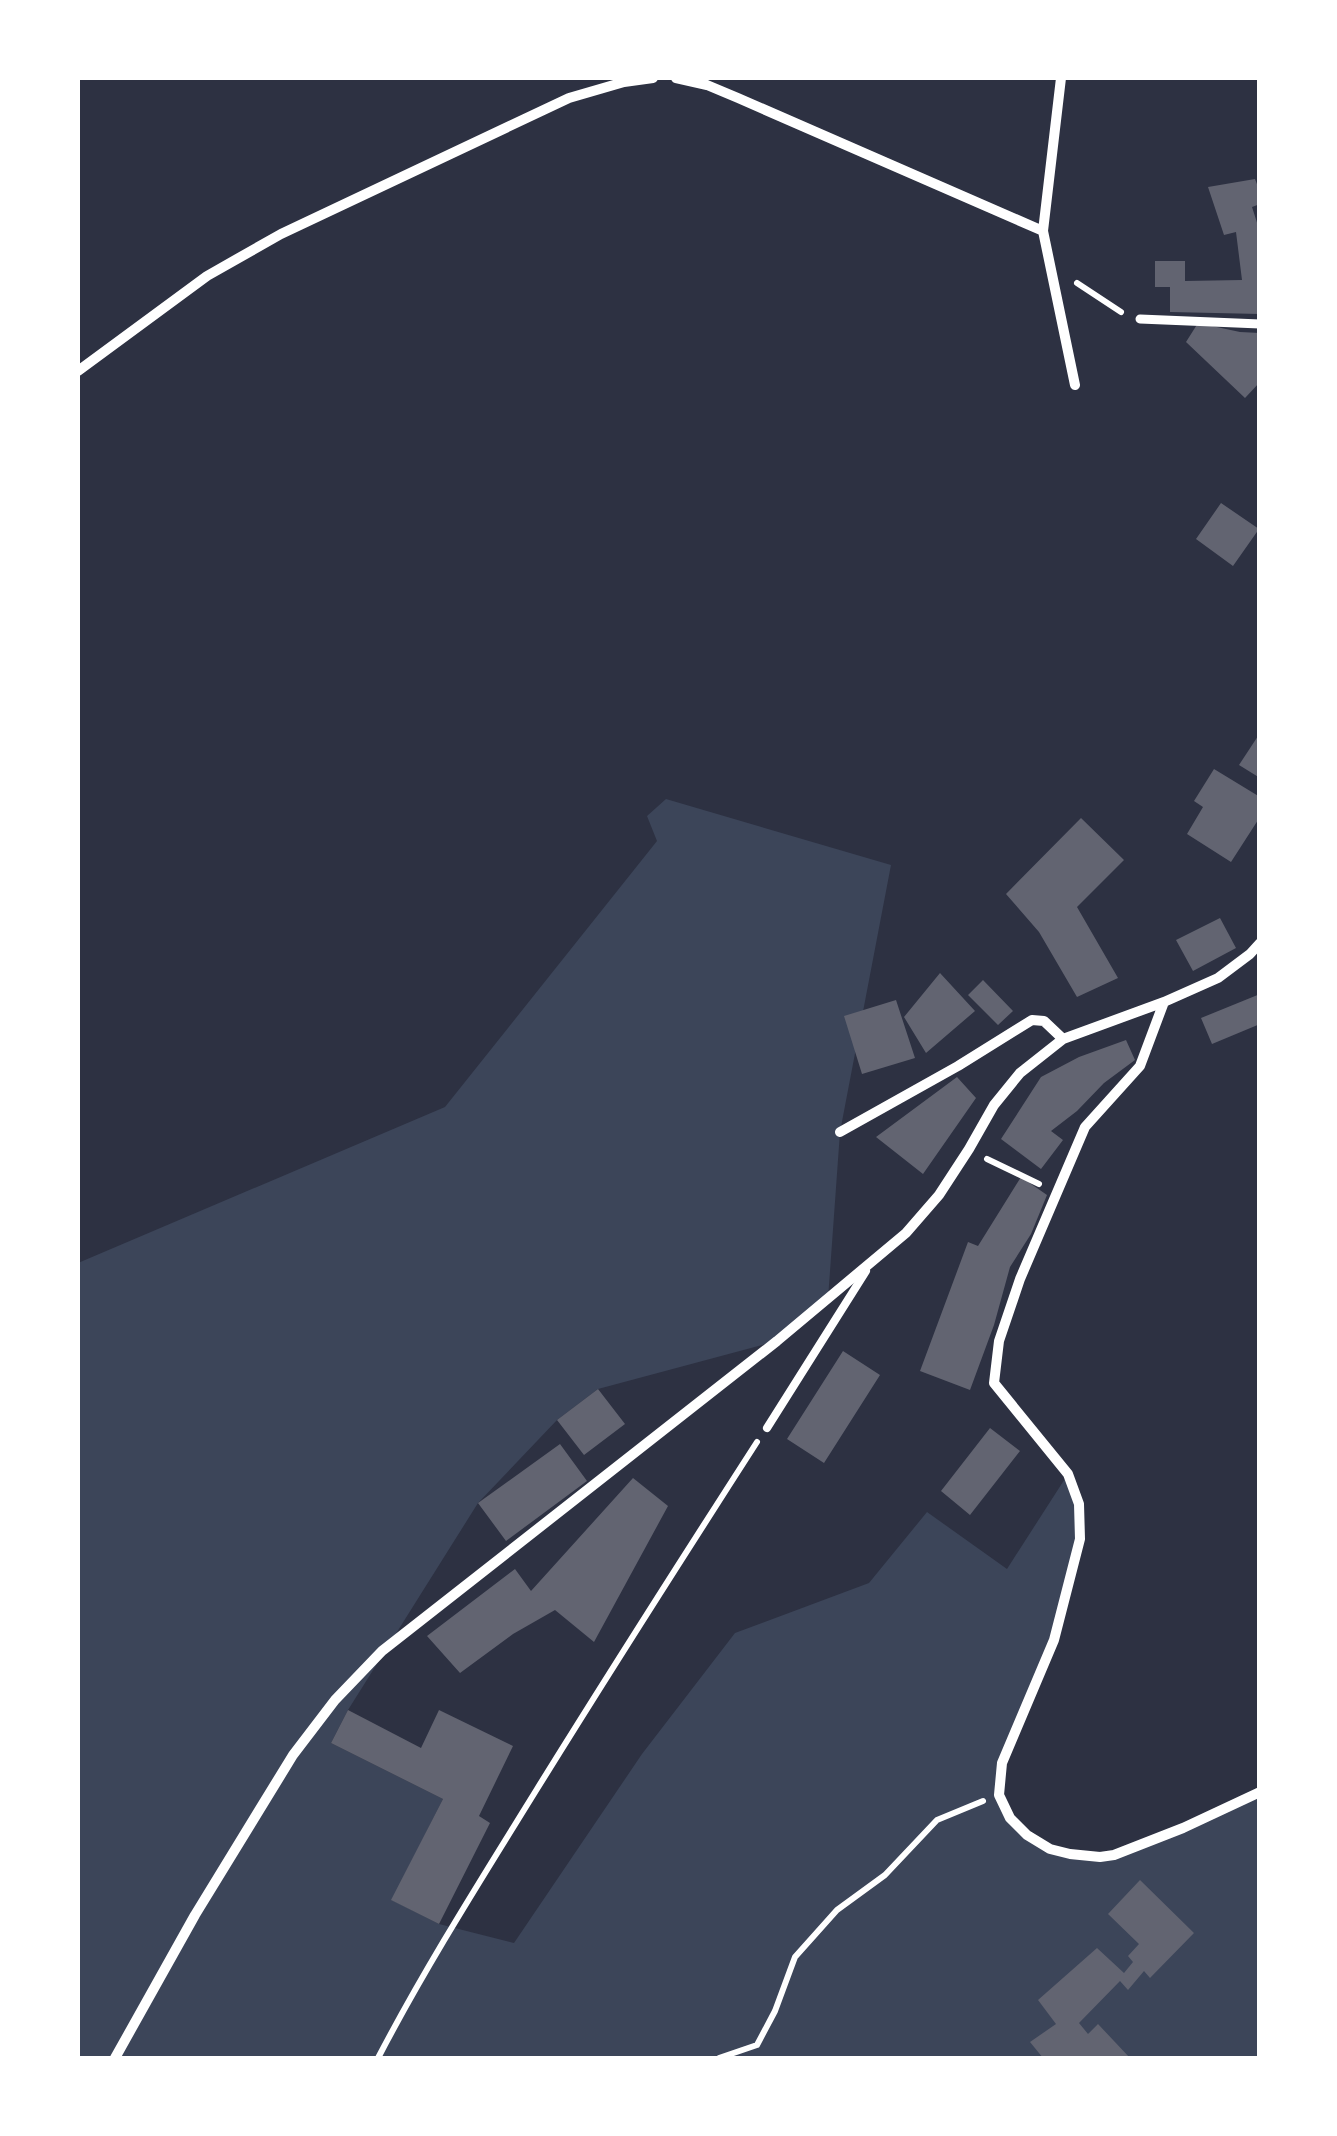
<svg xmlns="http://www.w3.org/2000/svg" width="1337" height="2136" viewBox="0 0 1337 2136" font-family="Cabin,sans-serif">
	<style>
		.green { fill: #3c4559 }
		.building { fill: #626471 }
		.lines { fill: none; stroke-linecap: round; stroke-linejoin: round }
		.path { stroke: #fff; stroke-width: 6 }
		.service { stroke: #fff; stroke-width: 8 }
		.pedestrian { stroke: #fff; stroke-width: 9 }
		.minor { stroke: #fff; stroke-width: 10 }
	</style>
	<rect width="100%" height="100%" fill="#2d3142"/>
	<path class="green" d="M 666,799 L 891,865 L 840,1132 L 828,1299 L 777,1341 L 598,1389 L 557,1420 L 478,1503 L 348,1710 L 331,1743 L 443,1799 L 392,1900 L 439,1924 L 514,1943 L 642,1754 L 735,1633 L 869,1583 L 927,1512 L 1007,1569 L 1068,1474 L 1079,1504 L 1080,1539 L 1054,1641 L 1002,1763 L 1004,1807 L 1038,1843 L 1100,1857 L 1259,1792 L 1259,2058 L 78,2058 L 78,1263 L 445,1107 L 657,841 L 647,816 Z"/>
	<path class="building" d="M 1255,179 L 1260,192 L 1260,204 L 1252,207 L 1260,232 L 1260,314 L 1170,312 L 1170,287 L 1155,287 L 1155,261 L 1185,261 L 1185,281 L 1242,280 L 1236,232 L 1224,235 L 1208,187 Z
		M 1198,323 L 1240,332 L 1260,333 L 1260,382 L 1245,398 L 1186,342 Z
		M 1221,503 L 1259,529 L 1233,566 L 1196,539 Z
		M 1260,733 L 1260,778 L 1239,765 Z
		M 1214,769 L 1260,797 L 1260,817 L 1231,862 L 1187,834 L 1203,807 L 1194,801 Z
		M 1081,818 L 1124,860 L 1077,907 L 1118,978 L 1077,997 L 1039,932 L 1006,894 Z
		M 1220,918 L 1236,948 L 1193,971 L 1176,940 Z
		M 940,973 L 975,1011 L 926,1053 L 904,1017 Z
		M 983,980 L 1013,1011 L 998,1025 L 968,995 Z
		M 1260,994 L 1260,1024 L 1212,1044 L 1201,1018 Z
		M 896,1000 L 915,1058 L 862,1074 L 844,1016 Z
		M 1126,1040 L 1135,1060 L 1104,1083 L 1077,1111 L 1051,1131 L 1063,1140 L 1041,1169 L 1001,1139 L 1041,1077 L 1079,1057 Z
		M 957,1077 L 976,1098 L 923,1174 L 876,1137 Z
		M 1021,1177 L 1047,1195 L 1031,1234 L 1010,1267 L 994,1325 L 970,1390 L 920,1371 L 968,1242 L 978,1246 Z
		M 843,1351 L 880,1375 L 824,1463 L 787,1439 Z
		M 598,1389 L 625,1424 L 584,1455 L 557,1420 Z
		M 990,1428 L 1020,1451 L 970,1515 L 941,1491 Z
		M 560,1444 L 587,1481 L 506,1541 L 478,1503 Z
		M 633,1478 L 668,1506 L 594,1642 L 555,1610 L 513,1634 L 460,1673 L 427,1636 L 515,1569 L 531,1591 Z
		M 348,1710 L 421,1748 L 439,1710 L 513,1746 L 479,1816 L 490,1823 L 439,1924 L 391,1900 L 443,1799 L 331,1743 Z
		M 1140,1880 L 1194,1933 L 1150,1978 L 1144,1971 L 1128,1990 L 1120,1981 L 1079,2023 L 1088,2034 L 1098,2024 L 1130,2058 L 1043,2058 L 1030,2042 L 1056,2024 L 1038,2000 L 1097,1948 L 1124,1973 L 1133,1962 L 1128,1956 L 1139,1944 L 1108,1914 Z"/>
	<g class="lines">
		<path class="path" d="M 1077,283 L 1121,312
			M 987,1159 L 1039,1184
			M 378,2058 C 426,1966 482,1878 537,1789 C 609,1673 683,1557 757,1442
			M 719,2058 L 757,2045 L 775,2011 L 795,1957 L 837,1910 L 885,1875 L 937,1820 L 983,1801"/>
		<path class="service" d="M 767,1428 L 866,1271"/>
		<path class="pedestrian" d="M 1140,319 L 1260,324"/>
		<path class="minor" d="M 676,78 L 707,85 L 738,98 L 1043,231
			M 1061,78 L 1043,231 L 1075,385
			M 78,371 L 207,276 L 281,234 L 569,98 L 624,82 L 653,78
			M 1164,1002 L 1140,1066 L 1085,1127 L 1020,1279 L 999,1341 L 994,1383 L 1068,1474 L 1079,1504 L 1080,1539 L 1054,1640 L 1002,1763 L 999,1795 L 1010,1818 L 1027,1835 L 1050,1849 L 1070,1854 L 1100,1857 L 1114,1855 L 1183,1828 L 1260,1792
			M 840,1132 L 958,1066 L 1032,1020 L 1044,1021 L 1063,1039
			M 115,2058 L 195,1915 L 293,1755 L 335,1700 L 382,1651 L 777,1341 L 906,1233 L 939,1195 L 969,1149 L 994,1105 L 1020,1073 L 1063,1039 L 1164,1002 L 1218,978 L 1250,954 L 1260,943"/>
	</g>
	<rect width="1337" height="2136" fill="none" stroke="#ffffff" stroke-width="160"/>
</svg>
